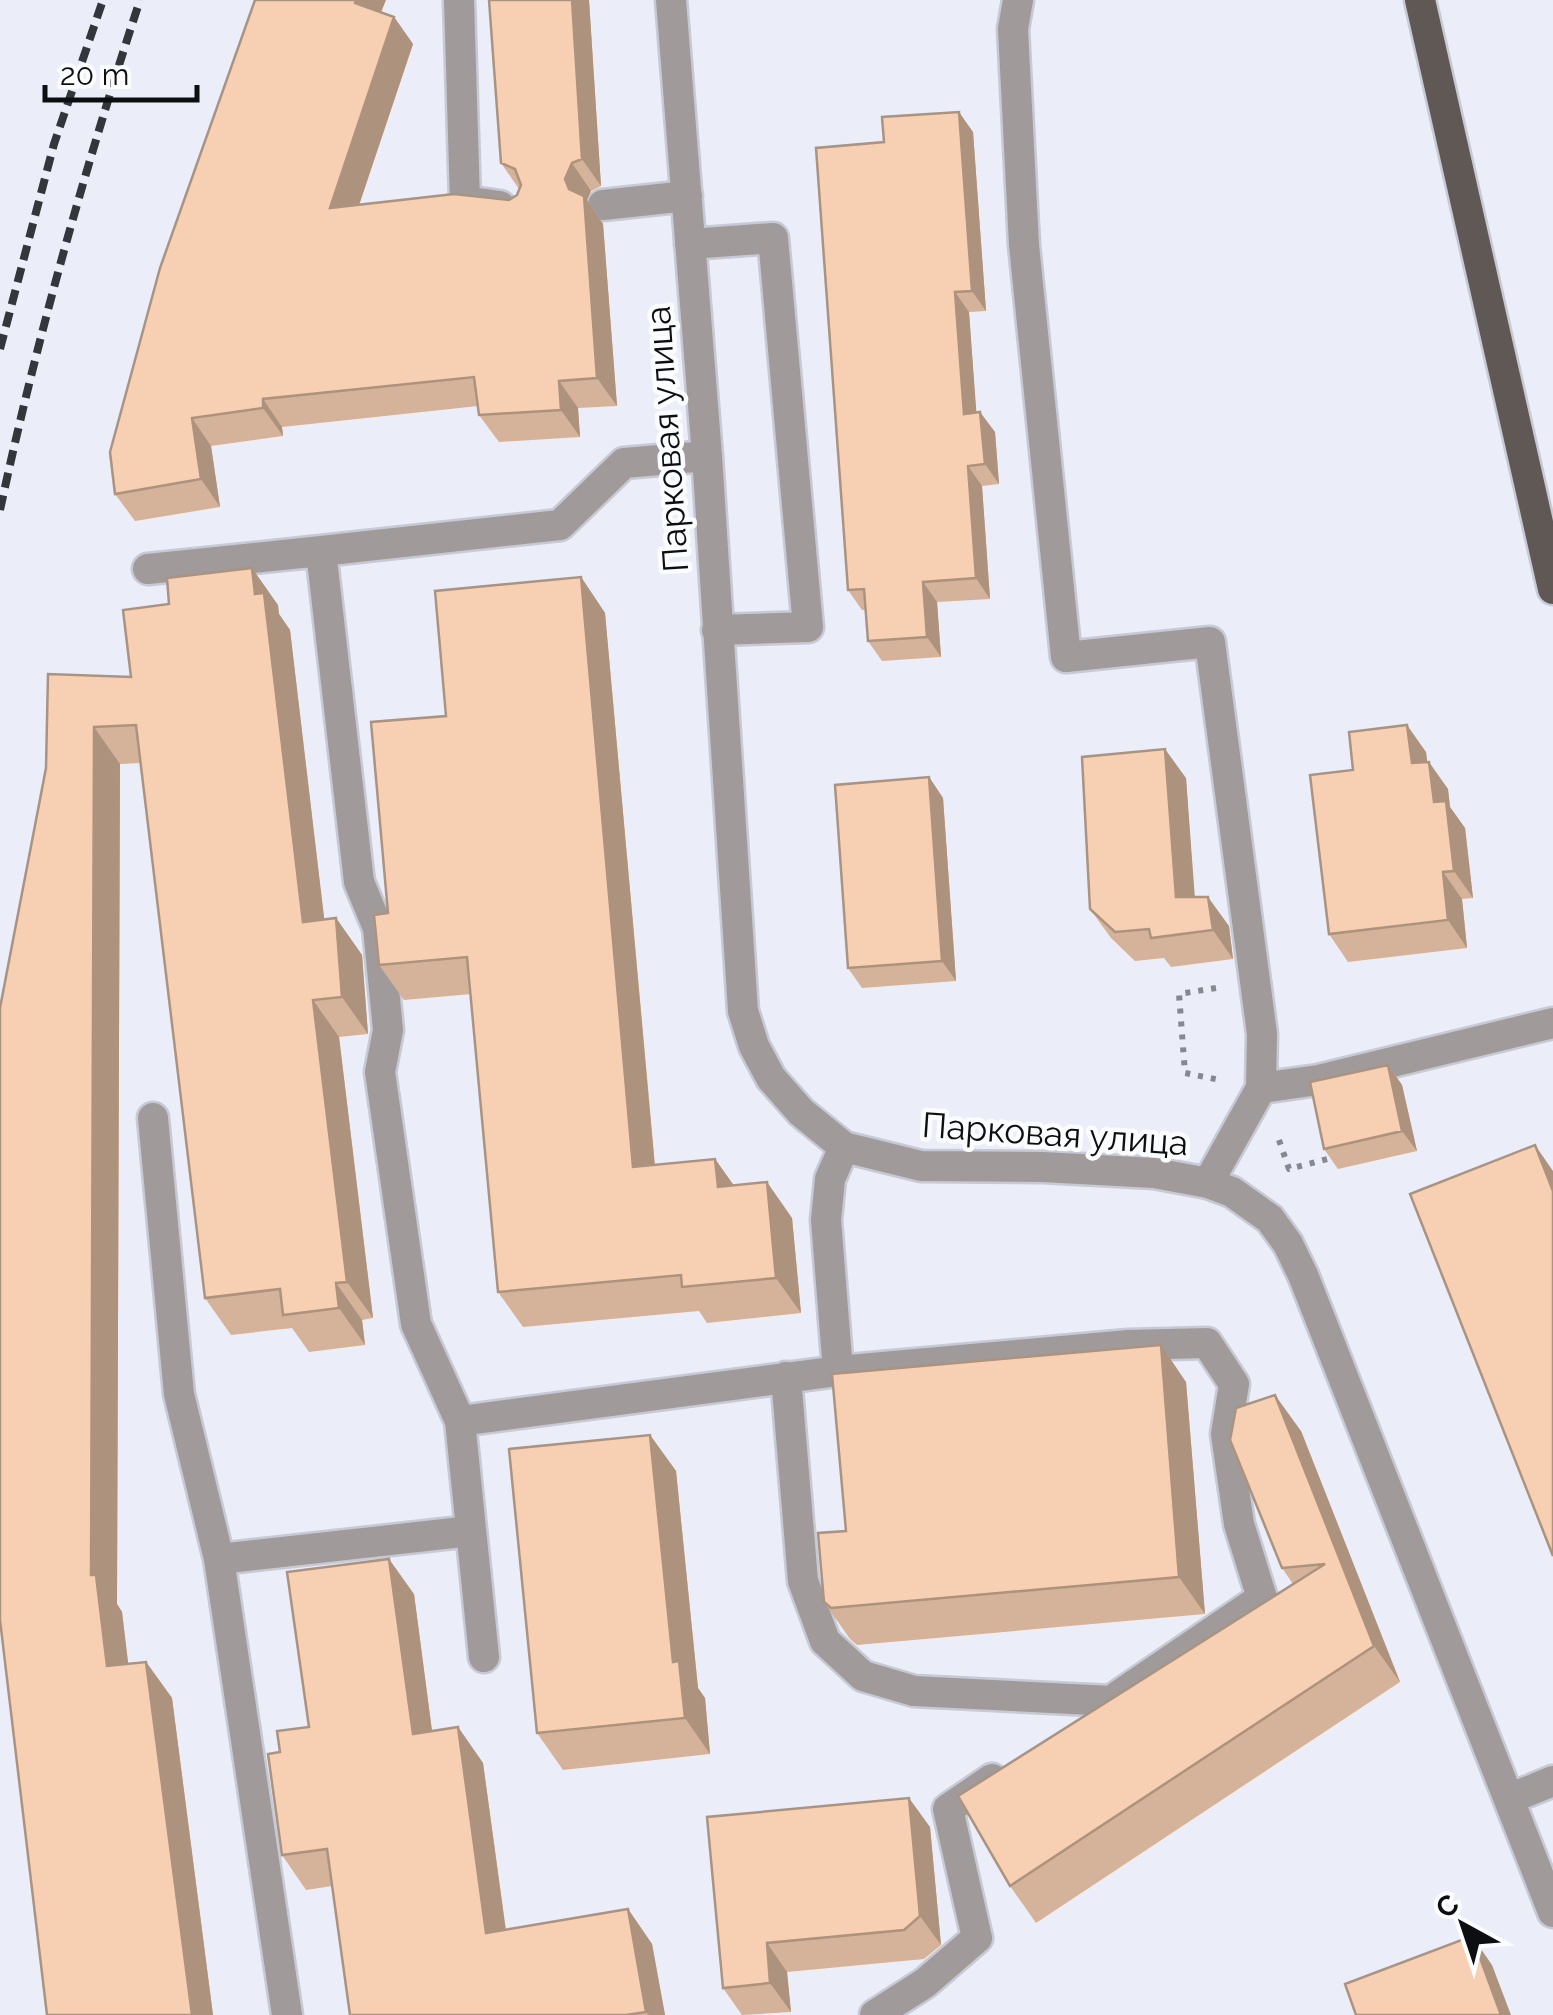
<svg xmlns="http://www.w3.org/2000/svg" width="1553" height="2015" viewBox="0 0 1553 2015" font-family="Raleway,sans-serif">
	<style>
		.lines { fill: none; stroke-linecap: round; stroke-linejoin: round }
		.minor-casing { stroke: #c7cad4; stroke-width: 35 }
		.major-casing { stroke: #c7cad4; stroke-width: 35 }
		.path { stroke: #85888f; stroke-width: 6; stroke-dasharray: 5 8; stroke-linecap: butt }
		.minor { stroke: #a09b9a; stroke-width: 30 }
		.major { stroke: #605855; stroke-width: 30 }
		.rail { stroke: #33363a; stroke-width: 8; stroke-dasharray: 15 8; stroke-linecap: butt }
		.wall { fill: #d4b39a }
		.shaded-wall { fill: #ad927d }
		.building { fill: #f7d0b3; stroke: #ad927d; stroke-width: 2.5 }
		.labels { text-anchor: middle; stroke-width: 9; stroke-linejoin: round; paint-order: stroke }
		.street-label { font-size: 35px; fill: #0c0e11; stroke: #fbfcfe }
	</style>
	<rect width="100%" height="100%" fill="#ebeef9"/>
	<g class="lines">
		<defs>
			<path id="minor" d="M 459,0 L 465,201 L 500,206
				M 671,0 L 707,456 L 743,1011 L 754,1046 L 771,1078 L 801,1112 L 844,1147 L 921,1166 L 1043,1167 L 1154,1173 L 1208,1183 L 1232,1192 L 1270,1219 L 1288,1244 L 1303,1275 L 1553,1912
				M 1018,0 L 1013,29 L 1024,245 L 1066,657 L 1210,642 L 1262,1034 L 1261,1088 L 1208,1183
				M 603,205 L 687,196
				M 690,244 L 773,238 L 808,627 L 717,630
				M 321,551 L 560,525 L 624,463 L 707,456
				M 148,569 L 321,551 L 359,882 L 378,928 L 388,1030 L 380,1072 L 416,1324 L 460,1421
				M 1261,1088 L 1318,1080 L 1553,1023
				M 153,1118 L 179,1394 L 219,1559
				M 838,1371 L 1128,1345 L 1207,1343 L 1234,1384 L 1226,1434 L 1239,1524 L 1262,1598 L 1118,1696
				M 786,1377 L 803,1581 L 825,1641 L 863,1676 L 914,1691 L 1112,1701
				M 484,1657 L 460,1421 L 838,1371 L 826,1220 L 830,1179 L 844,1147
				M 1509,1799 L 1553,1781
				M 287,2015 L 219,1559 L 471,1531
				M 875,2015 L 925,1983 L 977,1938 L 948,1809 L 992,1779"/>
			<path id="major" d="M 1420,0 L 1553,589"/>
		</defs>
		<use href="#minor" class="minor-casing"/>
		<use href="#major" class="major-casing"/>
		<path class="path" d="M 1216,988 L 1179,994 L 1185,1073 L 1220,1080
			M 1279,1140 L 1289,1169 L 1335,1157"/>
		<use href="#minor" class="minor"/>
		<use href="#major" class="major"/>
		<path class="rail" d="M 0,349 L 54,144 L 103,0
			M 0,510 C 37,338 85,168 140,0"/>
	</g>
	<path class="wall" d="M 489,0 L 589,0 L 601,186 L 591,191 L 587,200 L 603,224 L 617,406 L 578,408 L 580,437 L 499,442 L 479,415 L 478,406 L 282,427 L 283,436 L 211,446 L 220,507 L 135,521 L 115,494 L 381,12 L 394,17 L 413,44 L 359,205 L 509,200 L 517,195 L 519,189 L 501,163 Z
		M 973,132 L 986,311 L 969,312 L 976,413 L 995,432 L 999,484 L 982,486 L 990,599 L 937,602 L 941,657 L 882,661 L 868,641 L 866,610 L 862,610 L 848,590 L 884,142 Z
		M 581,577 L 605,613 L 655,1165 L 715,1159 L 734,1186 L 792,1218 L 801,1313 L 707,1323 L 699,1311 L 523,1327 L 498,1292 L 471,994 L 404,1000 L 379,965 L 446,716 Z
		M 278,605 L 279,614 L 290,630 L 324,919 L 336,918 L 362,955 L 368,1034 L 339,1037 L 373,1318 L 362,1320 L 365,1345 L 309,1352 L 292,1328 L 231,1335 L 205,1298 L 141,763 L 120,764 L 117,1604 L 122,1612 L 128,1664 L 146,1662 L 172,1698 L 213,2015 L 47,2015 L 46,768 L 131,677 Z
		M 1426,752 L 1427,762 L 1448,789 L 1450,807 L 1465,828 L 1473,898 L 1462,899 L 1467,948 L 1348,962 L 1329,934 L 1353,770 Z
		M 929,777 L 943,798 L 956,981 L 862,988 L 848,968 Z
		M 1186,778 L 1194,897 L 1229,926 L 1233,959 L 1171,967 L 1164,958 L 1135,961 L 1111,938 L 1090,909 Z
		M 1388,1065 L 1402,1085 L 1417,1151 L 1338,1169 L 1324,1149 Z
		M 1186,1382 L 1205,1614 L 857,1645 L 850,1639 L 824,1602 L 846,1531 Z
		M 1301,1431 L 1400,1682 L 1036,1923 L 1010,1886 L 1293,1584 L 1282,1568 Z
		M 650,1435 L 676,1471 L 698,1688 L 705,1698 L 710,1754 L 563,1770 L 537,1733 Z
		M 414,1594 L 432,1731 L 458,1727 L 483,1763 L 506,1930 L 628,1909 L 652,1944 L 665,2015 L 350,2015 L 332,1886 L 306,1890 L 282,1855 L 280,1752 L 309,1727 Z
		M 707,1817 L 930,1827 L 941,1945 L 924,1959 L 787,1972 L 791,2012 L 742,2015 L 723,1988 Z"/>
	<path class="shaded-wall" d="M 356,0 L 386,0 L 374,30 L 355,3 Z
		M 572,0 L 589,0 L 601,186 L 582,159 Z
		M 394,17 L 413,44 L 349,235 L 330,208 Z
		M 959,112 L 973,132 L 986,311 L 972,291 Z
		M 572,163 L 591,191 L 587,200 L 603,224 L 617,406 L 597,378 L 569,189 L 565,179 Z
		M 955,292 L 969,312 L 978,434 L 964,414 Z
		M 559,381 L 578,408 L 580,437 L 561,410 Z
		M 263,399 L 282,427 L 283,436 L 263,408 Z
		M 980,412 L 995,432 L 999,484 L 985,464 Z
		M 192,418 L 211,446 L 220,507 L 201,479 Z
		M 968,466 L 982,486 L 990,599 L 976,578 Z
		M 252,568 L 278,605 L 279,614 L 290,630 L 329,959 L 303,922 Z
		M 581,577 L 605,613 L 658,1202 L 633,1167 Z
		M 923,582 L 937,602 L 941,657 L 927,637 Z
		M 1407,725 L 1426,752 L 1431,790 L 1412,763 Z
		M 94,727 L 120,764 L 117,1604 L 122,1612 L 133,1703 L 107,1666 L 91,1575 Z
		M 1165,749 L 1186,778 L 1197,926 L 1176,897 Z
		M 1429,762 L 1448,789 L 1450,807 L 1465,828 L 1473,898 L 1454,871 L 1434,802 Z
		M 929,777 L 943,798 L 956,981 L 942,961 Z
		M 1443,872 L 1462,899 L 1467,948 L 1448,920 Z
		M 1208,897 L 1229,926 L 1233,959 L 1213,930 Z
		M 336,918 L 362,955 L 368,1034 L 342,997 Z
		M 313,1000 L 339,1037 L 373,1318 L 347,1282 Z
		M 1388,1065 L 1402,1085 L 1417,1151 L 1402,1131 Z
		M 1535,1145 L 1553,1171 L 1553,1191 Z
		M 715,1159 L 740,1194 L 718,1187 Z
		M 767,1182 L 792,1218 L 801,1313 L 776,1278 Z
		M 336,1283 L 362,1320 L 365,1345 L 339,1308 Z
		M 1161,1345 L 1186,1382 L 1205,1614 L 1179,1577 Z
		M 1275,1395 L 1301,1431 L 1400,1682 L 1374,1646 Z
		M 650,1435 L 676,1471 L 698,1688 L 705,1698 L 710,1754 L 685,1718 L 673,1662 Z
		M 389,1559 L 414,1594 L 437,1769 L 413,1734 Z
		M 146,1662 L 172,1698 L 213,2015 L 192,2015 Z
		M 458,1727 L 483,1763 L 511,1969 L 486,1933 Z
		M 909,1798 L 930,1827 L 941,1945 L 920,1916 Z
		M 628,1909 L 652,1944 L 665,2015 L 649,2015 L 646,2012 Z
		M 1472,1936 L 1492,1965 L 1511,2015 L 1501,2015 Z
		M 767,1943 L 787,1972 L 791,2012 L 770,1983 Z"/>
	<path class="building" d="M 255,0 L 356,0 L 355,3 L 394,17 L 330,208 L 454,194 L 509,200 L 517,195 L 521,185 L 515,169 L 501,163 L 489,0 L 572,0 L 582,159 L 572,163 L 565,179 L 569,189 L 584,196 L 597,378 L 559,381 L 561,410 L 479,415 L 474,377 L 263,399 L 263,408 L 192,418 L 201,479 L 115,494 L 110,452 L 160,268 Z
		M 959,112 L 972,291 L 955,292 L 964,414 L 980,412 L 985,464 L 968,466 L 976,578 L 923,582 L 927,637 L 868,641 L 864,589 L 848,590 L 816,148 L 884,142 L 882,117 Z
		M 252,568 L 255,594 L 264,593 L 303,922 L 336,918 L 342,997 L 313,1000 L 347,1282 L 336,1283 L 339,1308 L 283,1315 L 280,1289 L 205,1298 L 136,725 L 94,727 L 91,1575 L 96,1575 L 107,1666 L 146,1662 L 192,2015 L 47,2015 L 0,1620 L 0,1008 L 46,768 L 48,674 L 131,677 L 123,610 L 169,604 L 167,578 Z
		M 581,577 L 633,1167 L 715,1159 L 718,1187 L 767,1182 L 776,1278 L 682,1287 L 681,1275 L 498,1292 L 467,957 L 379,965 L 374,915 L 388,913 L 371,722 L 446,716 L 435,591 Z
		M 1407,725 L 1412,763 L 1429,762 L 1434,802 L 1446,801 L 1454,871 L 1443,872 L 1448,920 L 1329,934 L 1310,775 L 1353,770 L 1349,732 Z
		M 1165,749 L 1176,897 L 1208,897 L 1213,930 L 1151,938 L 1149,929 L 1115,932 L 1090,909 L 1082,757 Z
		M 929,777 L 942,961 L 848,968 L 835,785 Z
		M 1388,1065 L 1402,1131 L 1324,1149 L 1310,1082 Z
		M 1535,1145 L 1553,1191 L 1553,1556 L 1410,1194 Z
		M 1161,1345 L 1179,1577 L 831,1608 L 824,1602 L 818,1533 L 846,1531 L 832,1374 Z
		M 1275,1395 L 1374,1646 L 1010,1886 L 958,1796 L 1325,1564 L 1282,1568 L 1230,1440 L 1236,1408 Z
		M 650,1435 L 673,1662 L 679,1661 L 685,1718 L 537,1733 L 509,1449 Z
		M 389,1559 L 413,1734 L 458,1727 L 486,1933 L 628,1909 L 646,2012 L 626,2015 L 350,2015 L 327,1849 L 282,1855 L 268,1754 L 280,1752 L 277,1731 L 309,1727 L 287,1572 Z
		M 909,1798 L 920,1916 L 904,1930 L 767,1943 L 770,1983 L 723,1988 L 707,1817 Z
		M 1472,1936 L 1501,2015 L 1356,2015 L 1345,1984 Z"/>
	<g class="labels">
		<g class="street-label">
			<text transform="translate(667 439) rotate(-94)" y="12">Парковая улица</text>
			<text transform="translate(1055 1134) rotate(4)" y="12">Парковая улица</text>
		</g>
	</g>
	<g transform="translate(1463 1925) rotate(320)" stroke="#fbfcfe" stroke-width="8" paint-order="stroke">
	<path d="M0-8L18 38L0 25L-18 38Z" fill="#0c0e11"/>
	<text y="-15" font-size="28" font-weight="bold" text-anchor="middle" fill="#0c0e11">С</text>
	</g>
	<path d="M45 85v15h152v-15" fill="none" stroke="#0c0e11" stroke-width="5"/>
	<text x="60" y="85" font-size="30" fill="#0c0e11" stroke="#fbfcfe" stroke-width="8" paint-order="stroke">20 m</text>
</svg>
